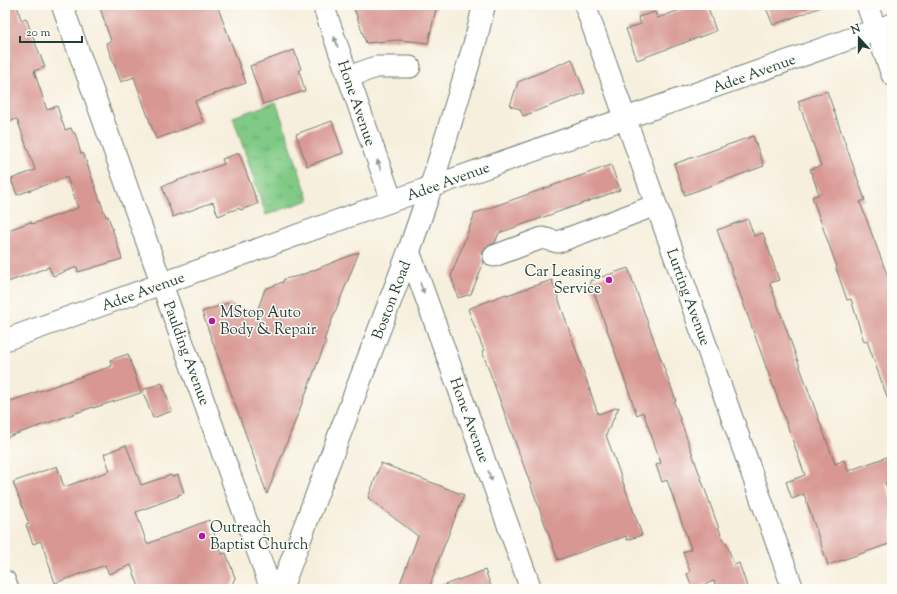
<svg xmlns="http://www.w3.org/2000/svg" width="897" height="594" viewBox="0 0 897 594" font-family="'Sorts Mill Goudy',serif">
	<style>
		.grass { fill: url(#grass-tufts); stroke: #50845d }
		.building { fill: #d89792 }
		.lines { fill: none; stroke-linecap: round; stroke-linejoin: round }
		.minor-casing { stroke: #6b7b6f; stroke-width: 23 }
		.major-casing { stroke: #6b7b6f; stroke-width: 24 }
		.minor { stroke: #fff; stroke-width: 21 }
		.major { stroke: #fff; stroke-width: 22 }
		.oneway { fill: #8f9e9a }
		.poi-dot { fill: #b5179e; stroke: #fdfcf7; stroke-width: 1.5 }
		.labels { text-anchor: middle; stroke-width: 3; stroke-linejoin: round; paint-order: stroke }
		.street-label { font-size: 15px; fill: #1f3d34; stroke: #fdfcf7 }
		.poi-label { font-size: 15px; fill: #1f3d34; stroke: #fdfcf7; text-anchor: start }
	</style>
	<defs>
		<pattern id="grass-tufts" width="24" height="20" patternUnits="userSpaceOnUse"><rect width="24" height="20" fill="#81ca86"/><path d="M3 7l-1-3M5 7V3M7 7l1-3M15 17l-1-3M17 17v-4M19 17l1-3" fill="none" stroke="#69a56e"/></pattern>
	</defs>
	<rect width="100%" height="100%" fill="#fdfcf7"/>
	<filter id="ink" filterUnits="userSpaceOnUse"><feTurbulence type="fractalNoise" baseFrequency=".025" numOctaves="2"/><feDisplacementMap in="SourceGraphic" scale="8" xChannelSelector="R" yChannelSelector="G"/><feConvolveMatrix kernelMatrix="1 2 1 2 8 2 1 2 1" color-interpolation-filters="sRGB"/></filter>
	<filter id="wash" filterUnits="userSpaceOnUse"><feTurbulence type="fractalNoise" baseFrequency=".012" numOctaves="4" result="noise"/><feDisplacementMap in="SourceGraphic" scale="16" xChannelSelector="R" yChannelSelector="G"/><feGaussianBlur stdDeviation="0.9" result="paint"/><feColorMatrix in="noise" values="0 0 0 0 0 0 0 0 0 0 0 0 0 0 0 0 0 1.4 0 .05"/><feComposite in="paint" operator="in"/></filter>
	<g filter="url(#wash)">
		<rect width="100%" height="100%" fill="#f7efdd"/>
		<path class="grass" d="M 276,102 L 309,200 L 266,215 L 233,117 Z"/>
		<g id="blocks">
			<path class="building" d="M 5,5 L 17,5 L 21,20 L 26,18 L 36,45 L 45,67 L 34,71 L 47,110 L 57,106 L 65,130 L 71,128 L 73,133 L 75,133 L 81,154 L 83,153 L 106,217 L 108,216 L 122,259 L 78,272 L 77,267 L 53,276 L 49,267 L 5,283 L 5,231 L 31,222 L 32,224 L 78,208 L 67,177 L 17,195 L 11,179 L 35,170 L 17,119 L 5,123 Z
				M 99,5 L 217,5 L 246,83 L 195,101 L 203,122 L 156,139 L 134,77 L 121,82 L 106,43 L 111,41 Z
				M 353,5 L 437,5 L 428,43 L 410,41 L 397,40 L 366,43 Z
				M 694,5 L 707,5 L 716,31 L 637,60 L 626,29 L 641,24 L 638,17 L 655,12 L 657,18 Z
				M 765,5 L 821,5 L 821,7 L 773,25 Z
				M 294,50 L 301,69 L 299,70 L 305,91 L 263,104 L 250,66 Z
				M 572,59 L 585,93 L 523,116 L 520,109 L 510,106 L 518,82 Z
				M 827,91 L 865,200 L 860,202 L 892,288 L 892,405 L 890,405 L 867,341 L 864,342 L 851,299 L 847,300 L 836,268 L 837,267 L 812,197 L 819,194 L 810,169 L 821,166 L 798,101 Z
				M 332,121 L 343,153 L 307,166 L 296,134 Z
				M 753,136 L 764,166 L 685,195 L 674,164 Z
				M 239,153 L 258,204 L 240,210 L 239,208 L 218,216 L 213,202 L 173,217 L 162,186 L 224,164 L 222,159 Z
				M 611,165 L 620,190 L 499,233 L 495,243 L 489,245 L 485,249 L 482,254 L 484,262 L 471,294 L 458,298 L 451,276 L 475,213 Z
				M 748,219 L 754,236 L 763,233 L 779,280 L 770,283 L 770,284 L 835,464 L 844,460 L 848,471 L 892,455 L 892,482 L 885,483 L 892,501 L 892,543 L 828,565 L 804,494 L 792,499 L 786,482 L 805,475 L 717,230 Z
				M 359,252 L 324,340 L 326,341 L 267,494 L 202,312 L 228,303 L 256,314 L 265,289 L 283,282 L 284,279 L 299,276 Z
				M 628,268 L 676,401 L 674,402 L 724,543 L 726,542 L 734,565 L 739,563 L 748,589 L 717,589 L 714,581 L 693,589 L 687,574 L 690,572 L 683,552 L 691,549 L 667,480 L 662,482 L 656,465 L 661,463 L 643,412 L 637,415 L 590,281 Z
				M 552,280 L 598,414 L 619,407 L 606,435 L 642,535 L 627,540 L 626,536 L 558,560 L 482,351 L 484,351 L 468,309 L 506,294 L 507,295 Z
				M 128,354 L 141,393 L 93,408 L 93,407 L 5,438 L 5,403 L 112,366 L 110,360 Z
				M 162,383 L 172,411 L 153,418 L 142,390 Z
				M 126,445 L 141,485 L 171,475 L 172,477 L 178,475 L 184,493 L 178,495 L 179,496 L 136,512 L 147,544 L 209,520 L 222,554 L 226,553 L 235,578 L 230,589 L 145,589 L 139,587 L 131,565 L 109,574 L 105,565 L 55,583 L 41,541 L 33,544 L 26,525 L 29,524 L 13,482 L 57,466 L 64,487 L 110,471 L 104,454 Z
				M 381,463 L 464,495 L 439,559 L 429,589 L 398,589 L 418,536 L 368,498 Z
				M 485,570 L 492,589 L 440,589 L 439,587 Z"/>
		</g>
	</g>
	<g filter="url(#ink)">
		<use href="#blocks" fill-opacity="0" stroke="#6b7b6f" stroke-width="1"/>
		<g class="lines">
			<defs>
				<path id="minor" d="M 62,5 L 271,589
					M 323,5 L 392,201
					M 585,5 L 793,589
					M 867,5 L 892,75
					M 348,77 L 376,67 L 410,67
					M 409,251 L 531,589
					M 494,256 L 542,238 L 558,242 L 656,205
					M 5,340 L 431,187 L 892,24
					M 5,581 L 8,589"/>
				<path id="major" d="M 281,589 L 409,251 L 431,187 L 476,39 L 484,5"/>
			</defs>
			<use href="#minor" class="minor-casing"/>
			<use href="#major" class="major-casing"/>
			<use href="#minor" class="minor"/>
			<use href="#major" class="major"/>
		</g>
		<defs><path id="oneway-solid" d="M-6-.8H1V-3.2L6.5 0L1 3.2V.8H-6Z"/></defs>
		<g class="oneway">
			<use href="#oneway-solid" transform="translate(336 42) rotate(-109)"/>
			<use href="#oneway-solid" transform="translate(379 165) rotate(-110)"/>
			<use href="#oneway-solid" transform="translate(422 288) rotate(70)"/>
			<use href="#oneway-solid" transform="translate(490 476) rotate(70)"/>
		</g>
	</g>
	<g class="poi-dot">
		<circle cx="609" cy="280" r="4"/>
		<circle cx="212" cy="321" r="4"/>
		<circle cx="202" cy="536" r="4"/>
	</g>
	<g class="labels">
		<g class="street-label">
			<text transform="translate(754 73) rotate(-20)" y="5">Adee Avenue</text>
			<text transform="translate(357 103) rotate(71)" y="5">Hone Avenue</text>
			<text transform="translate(448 181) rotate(-20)" y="5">Adee Avenue</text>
			<text transform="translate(143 291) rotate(-20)" y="5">Adee Avenue</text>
			<text transform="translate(689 297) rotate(70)" y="5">Lurting Avenue</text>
			<text transform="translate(391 300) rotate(-69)" y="5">Boston Road</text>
			<text transform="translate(187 353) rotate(70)" y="5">Paulding Avenue</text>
			<text transform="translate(470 420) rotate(70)" y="5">Hone Avenue</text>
		</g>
		<g class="poi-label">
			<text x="601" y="276" text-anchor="end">Car Leasing<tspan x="601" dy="17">Service</tspan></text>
			<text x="220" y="317">MStop Auto<tspan x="220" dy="17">Body &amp; Repair</tspan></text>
			<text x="210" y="532">Outreach<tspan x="210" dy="17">Baptist Church</tspan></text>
		</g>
	</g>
	<rect width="897" height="594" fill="none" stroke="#fdfcf7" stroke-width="20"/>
	<g transform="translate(859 38) rotate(339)" stroke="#fdfcf7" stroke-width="3" paint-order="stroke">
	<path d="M0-3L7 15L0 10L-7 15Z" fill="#1f3d34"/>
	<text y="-6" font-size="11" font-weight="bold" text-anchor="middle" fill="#1f3d34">N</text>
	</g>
	<path d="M20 36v6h62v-6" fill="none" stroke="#1f3d34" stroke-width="2"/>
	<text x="26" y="36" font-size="12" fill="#1f3d34" stroke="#fdfcf7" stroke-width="3" paint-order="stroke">20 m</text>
</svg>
